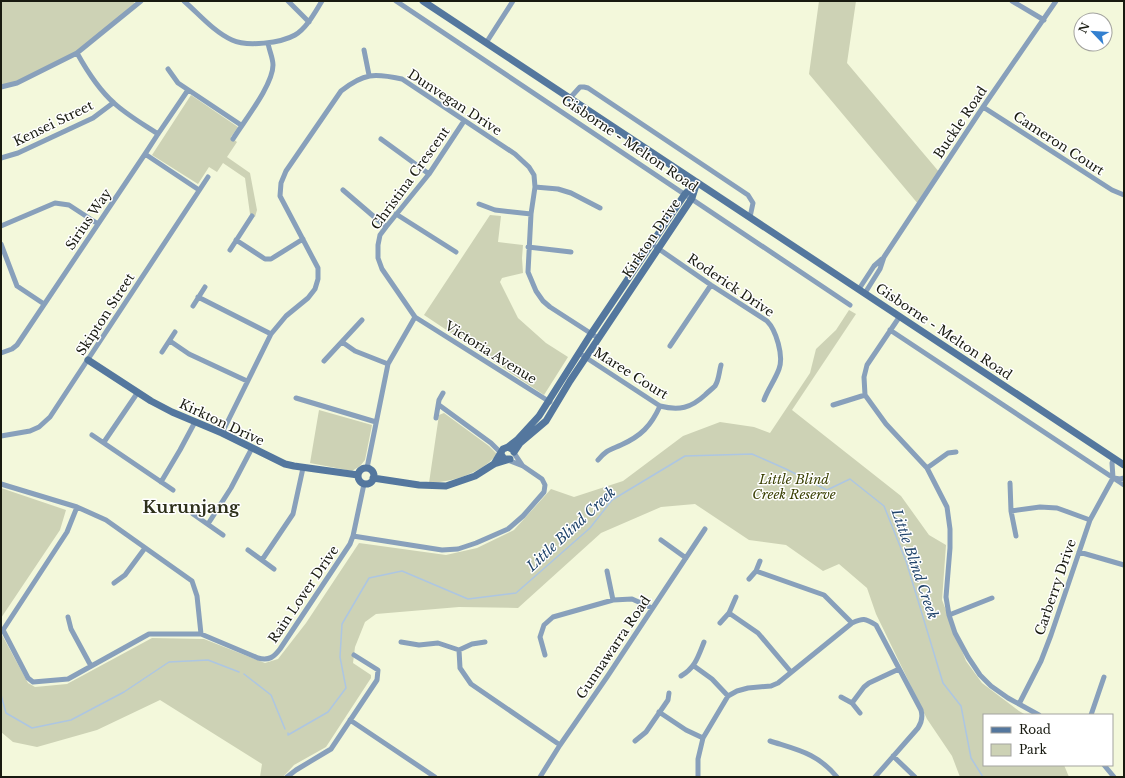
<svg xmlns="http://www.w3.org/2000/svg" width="1125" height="778" viewBox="0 0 1125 778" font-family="'Libre Baskerville',serif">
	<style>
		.green { fill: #cdd2b5 }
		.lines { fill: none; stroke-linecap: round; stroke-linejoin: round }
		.stream { stroke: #adc6e2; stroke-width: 1.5 }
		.street { stroke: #88a0bb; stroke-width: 5 }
		.secondary { stroke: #54779e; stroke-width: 7 }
		.labels { text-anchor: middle; stroke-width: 3; stroke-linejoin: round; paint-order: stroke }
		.street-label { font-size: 13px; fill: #181a10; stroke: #fff }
		.park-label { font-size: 13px; font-style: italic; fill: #3a4003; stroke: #fff }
		.water-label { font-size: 14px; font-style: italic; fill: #20446b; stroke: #fff }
		.district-label { font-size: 17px; font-weight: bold; fill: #2d301a; stroke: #fff }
	</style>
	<rect width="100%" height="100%" fill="#f3f8db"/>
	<path class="green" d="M 1,1 L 132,1 L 136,4 L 77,51 L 18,82 L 1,87 Z
		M 819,1 L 856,1 L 847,63 L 940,173 L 919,205 L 809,74 Z
		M 191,95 L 238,127 L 231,137 L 237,142 L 227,157 L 250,173 L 257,210 L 255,217 L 250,214 L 245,178 L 223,163 L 217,172 L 209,167 L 198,184 L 152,155 Z
		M 490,215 L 501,216 L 498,242 L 523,245 L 522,258 L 523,273 L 502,278 L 500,282 L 518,318 L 546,343 L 568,357 L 544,395 L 424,315 Z
		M 849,310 L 856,314 L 792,410 L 901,496 L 929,535 L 946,545 L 942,600 L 966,661 L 982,683 L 1019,711 L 1026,715 L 984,715 L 984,765 L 1064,765 L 1069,777 L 960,777 L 952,756 L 927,719 L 876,614 L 867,588 L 839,564 L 823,571 L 786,545 L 749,540 L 695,504 L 661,507 L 601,533 L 518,608 L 459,607 L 376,614 L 365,622 L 355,647 L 353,663 L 371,675 L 371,678 L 326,747 L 294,765 L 283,777 L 260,777 L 262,764 L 160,700 L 97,730 L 37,747 L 13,742 L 1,732 L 1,633 L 28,683 L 35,687 L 67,684 L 152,638 L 204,639 L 265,663 L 278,659 L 306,623 L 359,543 L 446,555 L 477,548 L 514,530 L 551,489 L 574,497 L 623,481 L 683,436 L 720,422 L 754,427 L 770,433 L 810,373 L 816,349 L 836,330 Z
		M 319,410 L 372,425 L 365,460 L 360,466 L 352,471 L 310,463 Z
		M 444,413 L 489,446 L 497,454 C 482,473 453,482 429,483 L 439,415 Z
		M 1,488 L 66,510 L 60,530 L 1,618 Z"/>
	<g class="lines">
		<path class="stream" d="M 244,674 L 271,695 L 285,729
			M 1,695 L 6,713 L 32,728 L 71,720 L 124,692 L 169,662 L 208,660 L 239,672
			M 288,733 L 288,735 L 328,712 L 346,688 L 340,657 L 342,624 L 369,578 L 402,571 L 468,599 L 516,593 L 590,528 L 612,500 L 685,456 L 752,454 L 786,469 L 827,490 L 850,479 L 884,506 L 906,561 L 943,683 L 961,706 L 971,758 L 983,777"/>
		<path class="street" d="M 184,1 C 199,14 214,32 232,40 C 247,47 281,43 295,35 C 307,28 315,12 322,1
			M 288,1 L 309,22
			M 396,1 L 850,305
			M 1012,1 L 1044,20
			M 486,43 L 513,1
			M 364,50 L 369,75
			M 77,53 C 87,71 98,89 114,103 C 127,115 143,124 158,134
			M 168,69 L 178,83 L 241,125
			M 1,87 L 17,83 L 77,53 L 141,1
			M 570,98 L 580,87 L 584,87 L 588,88 L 748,195 L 753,203 L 750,217
			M 983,107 L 1112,190 L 1124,195
			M 233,139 C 244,121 273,85 273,65 C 273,58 269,50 268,43
			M 381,139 L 429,174
			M 145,154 L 199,190
			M 1,158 L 18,153 L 93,118 L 113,103
			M 535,187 L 558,189 L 571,193 L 600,208
			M 343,190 L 386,227
			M 479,204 L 495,210 L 531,214
			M 396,214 L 456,252
			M 1,226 L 55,203 L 69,205 L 98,224
			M 236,240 L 265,259 L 271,259 L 303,239
			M 1,244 L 17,286 L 44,304
			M 528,247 L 571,252
			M 656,247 L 711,285 L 767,321 C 776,330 784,356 779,369 C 775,380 768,389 764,400
			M 230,250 L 252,216
			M 859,289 L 874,266 L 882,259
			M 865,293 L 880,269 L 884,257 L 983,107 L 1056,1
			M 198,297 L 271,334
			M 193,306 L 205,287
			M 900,316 L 867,365 L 864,377 L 865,395 L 886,424 L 927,468 L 947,507 L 950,529 L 950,548 L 946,597 L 949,615 L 955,633 L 968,657 L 980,675 L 991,686 L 1008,698 L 1039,715
			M 415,317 L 550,402
			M 890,330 L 1124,485
			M 170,341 L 189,354 L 247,381
			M 342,342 L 355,351 L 388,364
			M 670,346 L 711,285
			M 162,352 L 175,332
			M 1,353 L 12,349 L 17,345 L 145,154 L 158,134 L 188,90
			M 579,353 L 660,406 C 679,411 691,408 705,395 C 708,392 712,389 715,386 C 719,380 719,372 721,365
			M 324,361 L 362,320
			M 296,398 L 376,422
			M 439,405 L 491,443 L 501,453
			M 833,405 L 865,395
			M 436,418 L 439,400 L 443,393
			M 222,433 L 271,334 L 286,316 L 308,298 L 315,289 L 318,279 L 318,268 L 280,196 L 281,183 L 286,171 L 341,91 C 364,73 374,73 402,79 L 515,154 L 529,167 L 534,175 L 535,187 L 531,214 L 528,272 L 536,291 L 543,301 L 550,307 L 598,338
			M 92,435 L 173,490
			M 1,436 L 30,431 L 39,427 L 50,417 L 208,177
			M 104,442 L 138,392
			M 514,453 L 522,465
			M 598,460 C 606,450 610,450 621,445 C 641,436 651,426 660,406
			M 367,468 L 388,364 L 415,317 L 382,269 L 378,258 L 378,245 L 380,235 L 386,227 L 429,174 L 464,121
			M 927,468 L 948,453 L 956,452
			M 1114,478 L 1120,479 L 1124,478
			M 161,482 L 180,450 L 195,422
			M 1010,483 L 1011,511 L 1016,536
			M 1,484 L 77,507 L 106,520 L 192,581 L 197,596 L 201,634
			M 77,507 L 67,532 L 3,630 L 28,678 L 33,682 L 68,679 L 149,634 L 201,634 L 258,658 C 269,661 274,657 280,649 L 350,544 L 353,536 L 364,484
			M 1011,511 L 1040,507 L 1057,508 L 1090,520
			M 193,514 L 223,535
			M 208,524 L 231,488 L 252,448
			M 353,536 L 442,550 L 458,549 L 476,543 L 508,529 L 523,516 L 544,492 L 545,485 L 542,479 L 523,466 L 508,460
			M 661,540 L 686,558
			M 248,550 L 274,569
			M 1079,552 L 1124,565
			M 262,560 L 293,514 L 303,468
			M 607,571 L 613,600
			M 756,571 L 824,595 L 852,623
			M 749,579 L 756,571 L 760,561
			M 114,583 L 125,575 L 145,548
			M 729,613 L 758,633 L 791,672
			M 949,615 L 992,598
			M 68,617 L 71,629 L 91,666
			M 720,623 L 729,613 L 736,597
			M 401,642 L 419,645 L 438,643 L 459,650
			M 485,642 L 472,644 L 459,650 L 460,668 L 471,684 L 560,745
			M 545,655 L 540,637 L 544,625 L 553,617 L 613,600 L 632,599 L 652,608
			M 694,666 L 712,679 L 728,696
			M 681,676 C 695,668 698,657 704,642
			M 841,697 L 852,703 L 860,713
			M 852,703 L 864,687 L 869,683 L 899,669
			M 1019,704 L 1041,661 L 1051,635 L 1090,520 L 1113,478 L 1112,463 L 1114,458
			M 659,712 L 686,730 L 703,738
			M 1091,715 L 1104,677
			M 350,720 L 435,777
			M 635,741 L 646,732 L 668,700 L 669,693
			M 770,741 C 798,750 817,753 837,777
			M 893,756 L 915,777
			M 1104,765 L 1114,777
			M 287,777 L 296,770 L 331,749 L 377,680 L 378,670 L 354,655
			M 540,777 L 560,745 L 607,677 L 705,529
			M 698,777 L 698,759 L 703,738 L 728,696 L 737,691 L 748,688 L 771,686 L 778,683 L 852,623 C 863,618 865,618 876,625 L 921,710 C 923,717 922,722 918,728 L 875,777"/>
		<path class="secondary" d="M 423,1 L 1124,465
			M 88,360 L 151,401 L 172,412 L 222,433 L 285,464 L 294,466 L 358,475
			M 508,447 L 517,440 L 539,416 L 591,334 L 685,194 L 696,183
			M 514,452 L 520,443 L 546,421 L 570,381 L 692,198 L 697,182
			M 501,454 L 504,459 L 510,459
			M 494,464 L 503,449 L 508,447 L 512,449
			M358 476a8 8 0 1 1 16 0a8 8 0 1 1-16 0Z
			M 373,478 L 419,485 L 446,486 L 475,476 L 494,464 L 507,460"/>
	</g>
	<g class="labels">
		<g class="street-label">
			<text transform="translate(455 102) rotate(33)" y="5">Dunvegan Drive</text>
			<text transform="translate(960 122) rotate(-56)" y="5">Buckle Road</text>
			<text transform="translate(53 123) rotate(-26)" y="5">Kensei Street</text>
			<text transform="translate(630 143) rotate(34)" y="5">Gisborne - Melton Road</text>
			<text transform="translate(1059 143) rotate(33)" y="5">Cameron Court</text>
			<text transform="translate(410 178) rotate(-54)" y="5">Christina Crescent</text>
			<text transform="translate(88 219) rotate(-56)" y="5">Sirius Way</text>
			<text transform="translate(651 238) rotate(-56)" y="5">Kirkton Drive</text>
			<text transform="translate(731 285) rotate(34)" y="5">Roderick Drive</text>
			<text transform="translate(105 314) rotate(-57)" y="5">Skipton Street</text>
			<text transform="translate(944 331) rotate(34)" y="5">Gisborne - Melton Road</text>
			<text transform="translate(491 352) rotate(32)" y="5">Victoria Avenue</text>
			<text transform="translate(631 373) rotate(32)" y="5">Maree Court</text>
			<text transform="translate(222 422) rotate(25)" y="5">Kirkton Drive</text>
			<text transform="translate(1055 587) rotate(-71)" y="5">Carberry Drive</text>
			<text transform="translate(303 594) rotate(-56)" y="5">Rain Lover Drive</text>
			<text transform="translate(613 647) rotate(-56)" y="5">Gunnawarra Road</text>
		</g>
		<g class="park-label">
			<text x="794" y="484">Little Blind<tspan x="794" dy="15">Creek Reserve</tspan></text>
		</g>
		<g class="water-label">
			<text transform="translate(571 529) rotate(-43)" y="5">Little Blind Creek</text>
			<text transform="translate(915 564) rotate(71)" y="5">Little Blind Creek</text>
		</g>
		<g class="district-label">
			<text x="191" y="513">Kurunjang</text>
		</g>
	</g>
	<rect width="1125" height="778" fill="none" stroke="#181a10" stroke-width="4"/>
	<rect x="983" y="714" width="130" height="52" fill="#ffffff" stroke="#a3a39f"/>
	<rect x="991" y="727" width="20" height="6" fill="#54779e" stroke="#a3a39f"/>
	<text x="1019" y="734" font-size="12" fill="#181a10">Road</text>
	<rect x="991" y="744" width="20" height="12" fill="#cdd2b5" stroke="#a3a39f"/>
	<text x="1019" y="754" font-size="12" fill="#181a10">Park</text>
	<g transform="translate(1093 32) rotate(295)"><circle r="19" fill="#ffffff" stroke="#a3a39f"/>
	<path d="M0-3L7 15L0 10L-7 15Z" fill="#3380d0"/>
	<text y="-6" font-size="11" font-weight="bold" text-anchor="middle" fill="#181a10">N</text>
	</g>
</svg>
